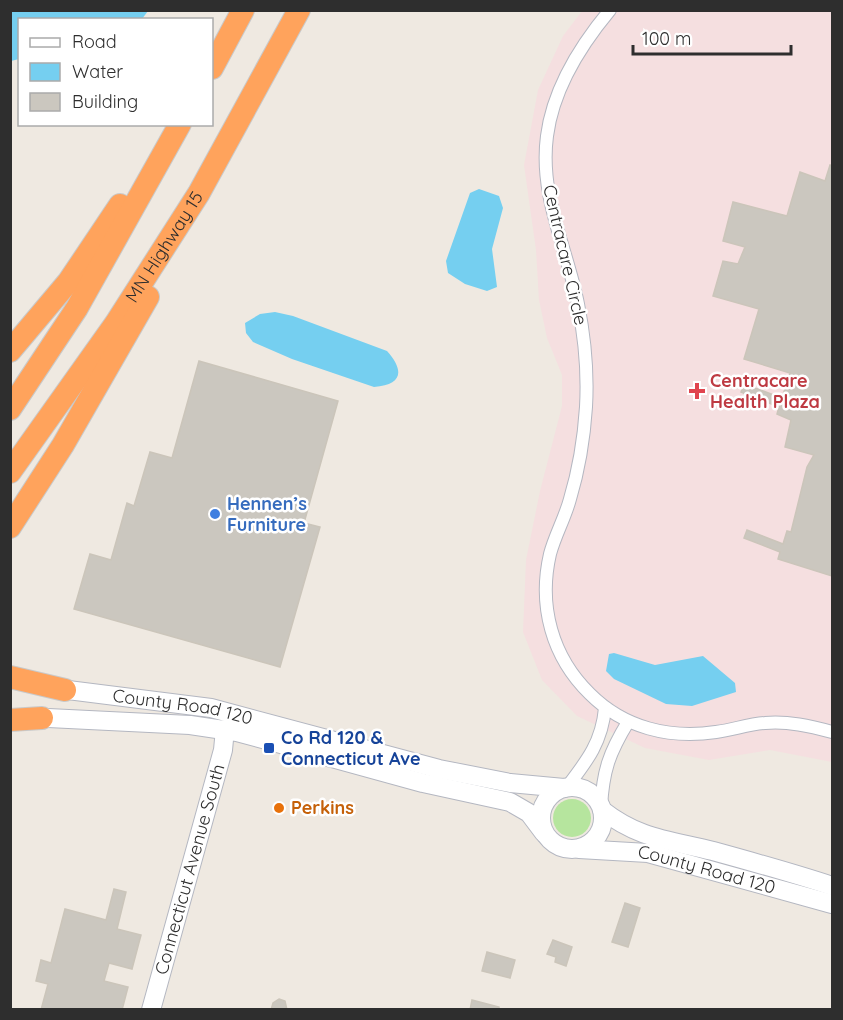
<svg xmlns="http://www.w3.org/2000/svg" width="843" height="1020" viewBox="0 0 843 1020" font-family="Quicksand,sans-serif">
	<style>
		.medical { fill: #f5dfe0 }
		.green { fill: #b6e59e }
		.water { fill: #75cff0 }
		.building { fill: #cbc7bf; stroke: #cbc5ba; stroke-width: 1.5 }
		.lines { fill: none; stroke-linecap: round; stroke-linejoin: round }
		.street-casing { stroke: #b4b7c1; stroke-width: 14 }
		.secondary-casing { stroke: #b4b7c1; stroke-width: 20 }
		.highway-casing { stroke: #c9c9c9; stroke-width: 24 }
		.street { stroke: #fff; stroke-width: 12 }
		.secondary { stroke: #fff; stroke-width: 18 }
		.highway { stroke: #ffa35c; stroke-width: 22 }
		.health-dot { fill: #e0444e; stroke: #fff; stroke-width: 2 }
		.shop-dot { fill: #3f7fe0; stroke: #fff; stroke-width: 2 }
		.transit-dot { fill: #1a4fb4; stroke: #fff; stroke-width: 2 }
		.food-dot { fill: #e8710a; stroke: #fff; stroke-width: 2 }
		.labels { text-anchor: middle; stroke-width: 5; stroke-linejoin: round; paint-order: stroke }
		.street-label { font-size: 18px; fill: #2e2e2e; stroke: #fff }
		.health-label { font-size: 18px; font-weight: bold; fill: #be3a42; stroke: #fff; text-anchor: start }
		.shop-label { font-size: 18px; font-weight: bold; fill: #366cbe; stroke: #fff; text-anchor: start }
		.transit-label { font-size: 18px; font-weight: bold; fill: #164399; stroke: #fff; text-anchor: start }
		.food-label { font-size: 18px; font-weight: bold; fill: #c56008; stroke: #fff; text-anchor: start }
	</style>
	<rect width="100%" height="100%" fill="#efe9e1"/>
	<path class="medical" d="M 582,11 L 832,11 L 832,762 L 770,750 L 709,760 L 645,748 L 577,716 L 542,680 L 523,632 L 526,560 L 540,491 L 562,406 L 562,375 L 547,338 L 539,300 L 536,250 L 524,165 L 538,90 L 563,36 Z"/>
	<path class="green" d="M553 818a19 19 0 1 1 38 0a19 19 0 1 1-38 0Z"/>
	<path class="water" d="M 10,11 L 11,10 L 148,11 L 142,19 L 20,20 L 19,59 L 11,61 Z
		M 479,189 L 499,196 L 503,208 L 492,249 L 497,287 L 487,291 L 465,284 L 448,273 L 446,261 L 470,193 Z
		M 275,312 L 293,316 L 387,351 C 405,371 402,385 374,387 L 292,359 L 253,342 L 246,333 L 245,323 L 260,314 Z
		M 614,653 L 655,665 L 703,656 L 735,683 L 736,692 L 692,706 L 666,704 L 614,679 L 606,671 L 609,654 Z"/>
	<path class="building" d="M 830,165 L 832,166 L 832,576 L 778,559 L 780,552 L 744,538 L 747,530 L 783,544 L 787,531 L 791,532 L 807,467 L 814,455 L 785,447 L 791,420 L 777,414 L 779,407 L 741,392 L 744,384 L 782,398 L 790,373 L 744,359 L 759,309 L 713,296 L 723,261 L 738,264 L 745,247 L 723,241 L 733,202 L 787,216 L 800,172 L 825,181 Z
		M 199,361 L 338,401 L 304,523 L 320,527 L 280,667 L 74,609 L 90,554 L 111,560 L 127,503 L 134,506 L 150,452 L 172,458 Z
		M 114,889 L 126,892 L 117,929 L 141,935 L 132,969 L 109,963 L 104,981 L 128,987 L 122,1010 L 41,1010 L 48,984 L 36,981 L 41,960 L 51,963 L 65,909 L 106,920 Z
		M 625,903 L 640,908 L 628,947 L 612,942 Z
		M 553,940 L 572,947 L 566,966 L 555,962 L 556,957 L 547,954 Z
		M 487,952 L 515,960 L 510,978 L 482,971 Z
		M 279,999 L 285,1001 L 287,1010 L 271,1010 L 273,1003 Z
		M 472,1000 L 499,1007 L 499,1010 L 470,1010 Z"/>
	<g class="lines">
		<defs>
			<path id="street" d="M 610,10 C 580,46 553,89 547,136 C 539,196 567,248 578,304 C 585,339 588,372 586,407 C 584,438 579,469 570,499 C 565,518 555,535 550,554 C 538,606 552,657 590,694 C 624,728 670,739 716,732 C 733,730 748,724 765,723 C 788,721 810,726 832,732
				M 567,787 C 587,761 602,742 605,708
				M 601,807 C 603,771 609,753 628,722"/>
			<g id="secondary">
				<path id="s1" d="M 52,688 L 211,708 L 439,769 L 510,783 L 564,788"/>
				<path d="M 28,717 L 190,725 L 237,732 L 423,783 L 510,802 L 529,813 L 544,833"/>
				<circle cx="572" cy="818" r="31"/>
				<path d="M 602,810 C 639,839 669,840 713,851 C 753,862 793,873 832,886"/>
				<path id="s2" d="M 579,849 L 648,853 L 832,904"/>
				<path id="s3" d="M 151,1010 L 223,750 L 225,729"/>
			</g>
			<g id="highway">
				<path d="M 212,68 L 243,10"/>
				<path d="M 10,351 L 69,281 L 120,205"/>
				<path d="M 10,409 L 77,308 L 180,124"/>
				<path id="s4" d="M 10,472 L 116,323 L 199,193 L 299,10"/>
				<path d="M 10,527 L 63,445 L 148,297"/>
				<path d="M 10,677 L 65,690"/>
				<path d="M 10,720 L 42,718"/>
			</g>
		</defs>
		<use href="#street" class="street-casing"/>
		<use href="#secondary" class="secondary-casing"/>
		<use href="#highway" class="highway-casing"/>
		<use href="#street" class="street"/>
		<use href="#secondary" class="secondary"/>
		<use href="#highway" class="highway"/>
	</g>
	<path class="health-dot" d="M694 382h6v6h6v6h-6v6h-6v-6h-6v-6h6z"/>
	<circle class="shop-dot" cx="215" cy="514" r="6"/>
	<rect class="transit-dot" x="263" y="742" width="12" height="12" rx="3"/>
	<circle class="food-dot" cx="279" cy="808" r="6"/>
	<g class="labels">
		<g class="street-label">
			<text dy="6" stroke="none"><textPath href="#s4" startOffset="273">MN Highway 15</textPath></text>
			<text transform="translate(565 255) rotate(77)" y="6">Centracare Circle</text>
			<text dy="6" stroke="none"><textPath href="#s1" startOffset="132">County Road 120</textPath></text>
			<text dy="6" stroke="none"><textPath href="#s3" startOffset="146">Connecticut Avenue South</textPath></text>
			<text dy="6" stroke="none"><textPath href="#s2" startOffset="130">County Road 120</textPath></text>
		</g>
		<g class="health-label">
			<text x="710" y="387">Centracare<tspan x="710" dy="21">Health Plaza</tspan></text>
		</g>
		<g class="shop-label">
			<text x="227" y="510">Hennen’s<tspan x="227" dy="21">Furniture</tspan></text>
		</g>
		<g class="transit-label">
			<text x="281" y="744">Co Rd 120 &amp;<tspan x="281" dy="21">Connecticut Ave</tspan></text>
		</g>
		<g class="food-label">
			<text x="291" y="814">Perkins</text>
		</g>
	</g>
	<rect width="843" height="1020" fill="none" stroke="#2e2e2e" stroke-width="24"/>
	<rect x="18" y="18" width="195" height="108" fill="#ffffff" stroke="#ababab" stroke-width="1.5"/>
	<rect x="30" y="38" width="30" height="9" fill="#ffffff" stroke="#ababab" stroke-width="1.5"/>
	<text x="72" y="48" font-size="18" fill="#2e2e2e">Road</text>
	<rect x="30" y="63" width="30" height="18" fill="#75cff0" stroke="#ababab" stroke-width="1.5"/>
	<text x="72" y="78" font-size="18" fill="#2e2e2e">Water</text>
	<rect x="30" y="93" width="30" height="18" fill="#cbc7bf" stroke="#ababab" stroke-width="1.5"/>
	<text x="72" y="108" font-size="18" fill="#2e2e2e">Building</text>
	<path d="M633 45v9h158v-9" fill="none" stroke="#2e2e2e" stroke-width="3"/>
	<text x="642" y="45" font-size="18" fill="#2e2e2e" stroke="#ffffff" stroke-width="4.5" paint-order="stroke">100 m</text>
</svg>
